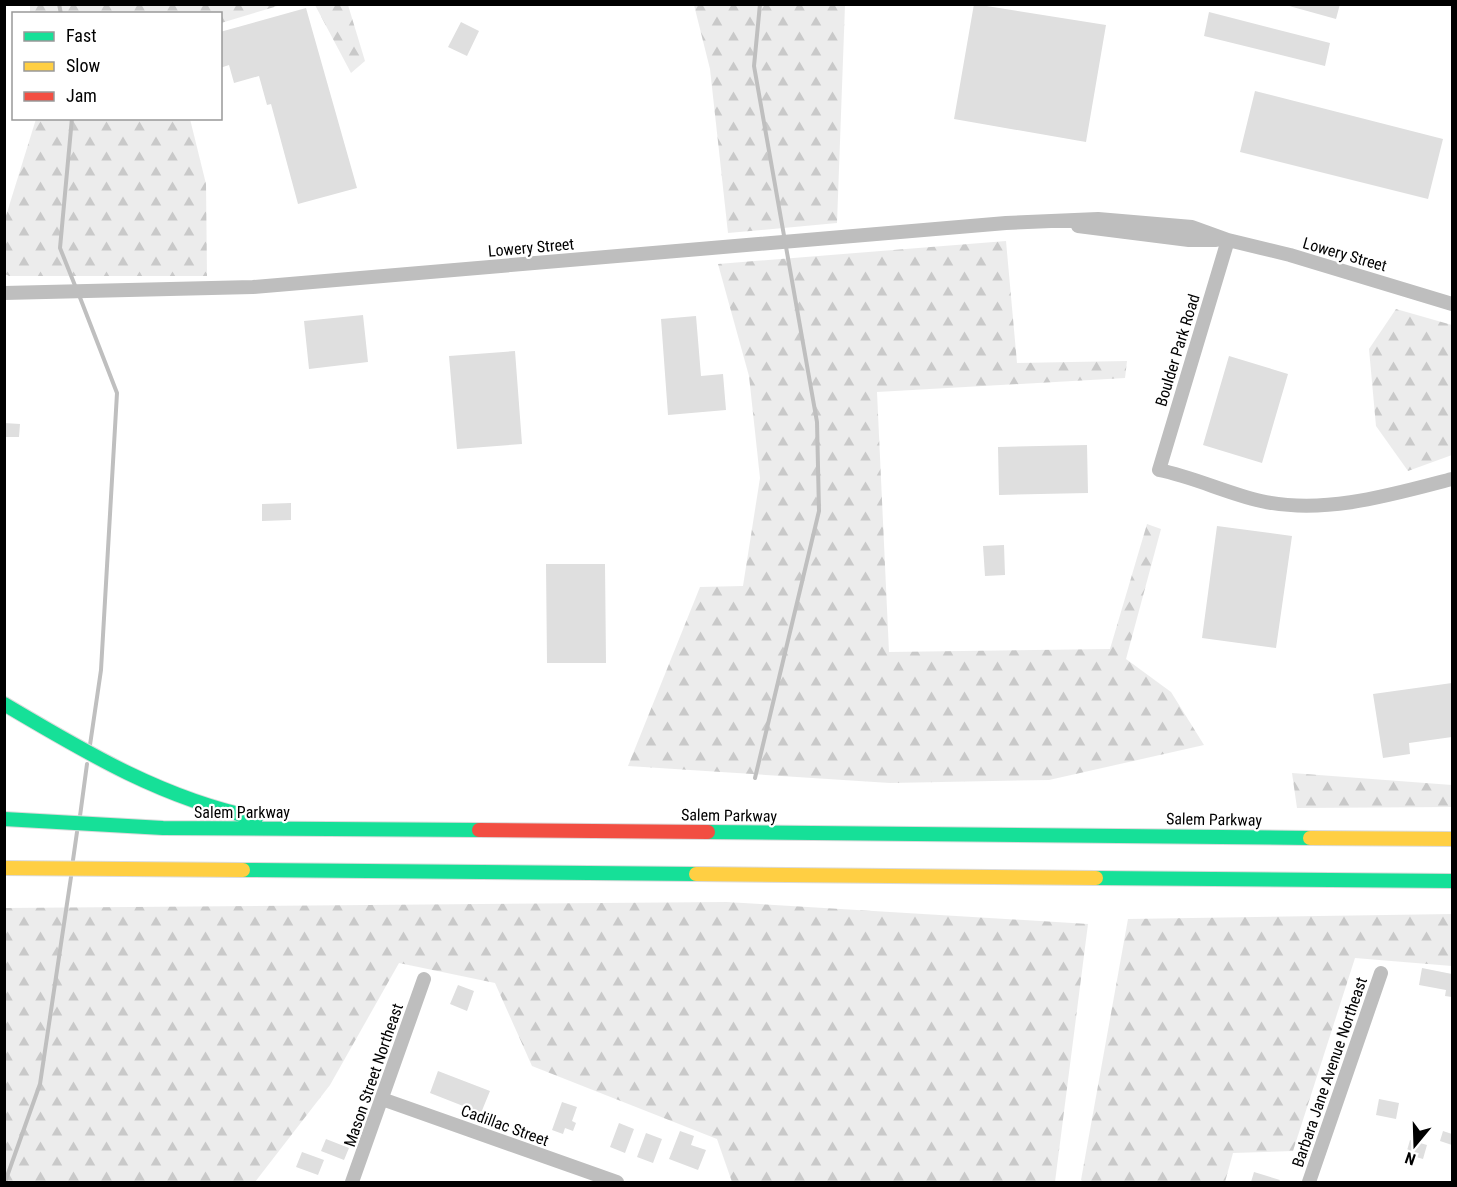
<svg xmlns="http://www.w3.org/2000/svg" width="1457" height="1187" viewBox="0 0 1457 1187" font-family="'Roboto Condensed',sans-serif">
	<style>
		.forest { fill: url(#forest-firs) }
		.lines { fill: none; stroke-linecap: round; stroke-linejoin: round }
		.stream { stroke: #bfbfbf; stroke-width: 4 }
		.building { fill: #dfdfdf }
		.fast-casing { stroke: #dbdbdb; stroke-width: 16 }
		.slow-casing { stroke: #dbdbdb; stroke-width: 16 }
		.jam-casing { stroke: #dbdbdb; stroke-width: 16 }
		.street { stroke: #bebebe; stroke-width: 14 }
		.fast { stroke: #16e098; stroke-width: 14 }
		.slow { stroke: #ffcf43; stroke-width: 14 }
		.jam { stroke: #f24e42; stroke-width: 14 }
		.labels { text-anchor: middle; stroke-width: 4.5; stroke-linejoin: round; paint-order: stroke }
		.street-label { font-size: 16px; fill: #000; stroke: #fff }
	</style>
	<defs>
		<pattern id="forest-firs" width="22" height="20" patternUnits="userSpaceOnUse" patternTransform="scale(1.5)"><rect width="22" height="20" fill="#ececec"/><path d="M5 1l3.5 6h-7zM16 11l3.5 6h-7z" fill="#c9c9c9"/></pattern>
	</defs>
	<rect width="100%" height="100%" fill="#fff"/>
	<path class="forest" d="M 30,5 L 30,4 L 281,5 L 221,23 L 220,14 L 30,14 Z
		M 315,5 L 348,5 L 365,61 L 351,73 Z
		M 694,5 L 845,5 L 837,223 L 728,233 L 710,69 Z
		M 36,119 L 190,119 L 206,184 L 207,276 L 9,276 L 5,274 L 5,219 Z
		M 1006,241 L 1017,363 L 1127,361 L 1125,378 L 877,392 L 889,652 L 1110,649 L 1147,524 L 1161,529 L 1126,659 L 1171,692 L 1204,745 L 1049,780 L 890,783 L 628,766 L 700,587 L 743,586 L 760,478 L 749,376 L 718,264 Z
		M 1396,309 L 1452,325 L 1452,455 L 1408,471 L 1376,426 L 1369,349 Z
		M 1292,773 L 1452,785 L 1452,807 L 1297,808 Z
		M 727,902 L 1088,924 L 1055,1182 L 732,1182 L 717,1139 L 532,1066 L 495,983 L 399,963 L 330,1085 L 255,1182 L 5,1182 L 5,908 Z
		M 1452,914 L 1452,966 L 1355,958 L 1293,1151 L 1233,1153 L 1225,1182 L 1083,1182 L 1081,1180 L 1128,919 Z"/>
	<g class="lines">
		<path class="stream" d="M 59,4 L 61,14
			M 72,118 L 60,248 L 76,288
			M 79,295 L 117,393 L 101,670 L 90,745
			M 755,778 L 819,511 L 817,422 L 754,66 L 760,4
			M 80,816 L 87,764
			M 73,860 L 77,832
			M 5,1182 L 40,1084 L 71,877"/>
	</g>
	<path class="building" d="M 974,4 L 1106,25 L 1086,142 L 954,119 Z
		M 1282,4 L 1340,4 L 1336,19 Z
		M 306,8 L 357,188 L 298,204 L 271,104 L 267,105 L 259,76 L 234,83 L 229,65 L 220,68 L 220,32 Z
		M 1209,12 L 1330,43 L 1325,66 L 1204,36 Z
		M 461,22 L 479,31 L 467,56 L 448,47 Z
		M 1255,91 L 1443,139 L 1428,199 L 1240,152 Z
		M 363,315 L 368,362 L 309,369 L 304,321 Z
		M 696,316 L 701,376 L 723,374 L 726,410 L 668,415 L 661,319 Z
		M 515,351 L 522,444 L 457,449 L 449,356 Z
		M 1229,356 L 1288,374 L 1262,463 L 1203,445 Z
		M 4,423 L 20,424 L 19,437 L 4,437 Z
		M 1087,445 L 1088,493 L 999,495 L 998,447 Z
		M 291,503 L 291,520 L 262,521 L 262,504 Z
		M 1217,526 L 1292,536 L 1276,648 L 1202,638 Z
		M 1004,545 L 1005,575 L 985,576 L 983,546 Z
		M 546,564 L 605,564 L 606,663 L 547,663 Z
		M 1452,683 L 1452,737 L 1409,743 L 1410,754 L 1383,758 L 1373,694 Z
		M 1422,968 L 1452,974 L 1452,997 L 1445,996 L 1446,990 L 1419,985 Z
		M 458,985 L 474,991 L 467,1011 L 450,1004 Z
		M 438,1071 L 490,1091 L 481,1113 L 430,1093 Z
		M 1379,1099 L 1399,1103 L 1396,1119 L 1376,1115 Z
		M 562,1102 L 577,1107 L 572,1121 L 576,1123 L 573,1131 L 565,1128 L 563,1134 L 552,1130 Z
		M 619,1123 L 634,1129 L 625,1153 L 610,1147 Z
		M 680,1131 L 694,1136 L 691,1145 L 706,1150 L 698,1170 L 669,1159 Z
		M 1443,1131 L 1452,1134 L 1452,1145 L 1440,1141 Z
		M 646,1133 L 662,1139 L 653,1163 L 637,1157 Z
		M 326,1139 L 349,1148 L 344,1160 L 321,1151 Z
		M 1410,1140 L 1427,1145 L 1423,1159 L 1406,1154 Z
		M 302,1152 L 324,1160 L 318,1175 L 296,1167 Z
		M 1254,1172 L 1280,1180 L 1279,1182 L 1251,1182 Z"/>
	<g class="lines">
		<defs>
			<path id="fast" d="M 4,704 C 85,752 163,799 256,818
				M 4,819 L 163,828 L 479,830
				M 708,832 L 1310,838
				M 243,870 L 696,874
				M 1096,878 L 1452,881"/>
			<path id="slow" d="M 1310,838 L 1452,839
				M 4,868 L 243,870
				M 696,874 L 1096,878"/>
			<path id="jam" d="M 479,830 L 708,832"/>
		</defs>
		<use href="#fast" class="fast-casing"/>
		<use href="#slow" class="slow-casing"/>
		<use href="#jam" class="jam-casing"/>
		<path class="street" d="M 1078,226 L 1189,240 L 1216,240
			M 1228,240 L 1159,470 C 1194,477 1226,493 1261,501 C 1324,515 1391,495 1452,479
			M 4,293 L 253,287 L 1006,223 L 1098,219 L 1192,227 L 1228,240 L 1290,255 L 1452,304
			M 382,1099 L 617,1182
			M 352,1182 L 424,979
			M 1309,1182 L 1381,973"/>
		<use href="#fast" class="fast"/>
		<use href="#slow" class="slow"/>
		<use href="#jam" class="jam"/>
	</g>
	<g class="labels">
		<g class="street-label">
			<text transform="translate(531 247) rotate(-5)" y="6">Lowery Street</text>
			<text transform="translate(1345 254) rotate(16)" y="6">Lowery Street</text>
			<text transform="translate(1177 350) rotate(-73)" y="6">Boulder Park Road</text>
			<text x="242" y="818">Salem Parkway</text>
			<text transform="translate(729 815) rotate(1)" y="6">Salem Parkway</text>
			<text transform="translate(1214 819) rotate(1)" y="6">Salem Parkway</text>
			<text transform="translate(1329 1072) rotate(-71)" y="6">Barbara Jane Avenue Northeast</text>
			<text transform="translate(373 1075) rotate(-71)" y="6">Mason Street Northeast</text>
			<text transform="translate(505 1125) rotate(20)" y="6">Cadillac Street</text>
		</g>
	</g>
	<rect width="1457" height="1187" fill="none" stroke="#000000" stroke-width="12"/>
	<rect x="12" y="12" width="210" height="108" fill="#ffffff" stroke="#999999" stroke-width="1.5"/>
	<rect x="24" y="32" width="30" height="9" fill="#16e098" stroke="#999999" stroke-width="1.5"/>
	<text x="66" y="42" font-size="18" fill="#000000">Fast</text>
	<rect x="24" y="62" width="30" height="9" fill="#ffcf43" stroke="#999999" stroke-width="1.5"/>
	<text x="66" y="72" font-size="18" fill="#000000">Slow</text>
	<rect x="24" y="92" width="30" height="9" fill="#f24e42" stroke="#999999" stroke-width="1.5"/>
	<text x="66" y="102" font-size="18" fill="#000000">Jam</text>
	<g transform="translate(1415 1145) rotate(199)" stroke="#ffffff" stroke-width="4.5" paint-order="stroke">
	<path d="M0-4.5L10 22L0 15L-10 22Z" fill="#000000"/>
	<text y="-9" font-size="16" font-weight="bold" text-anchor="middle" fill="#000000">N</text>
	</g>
</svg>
